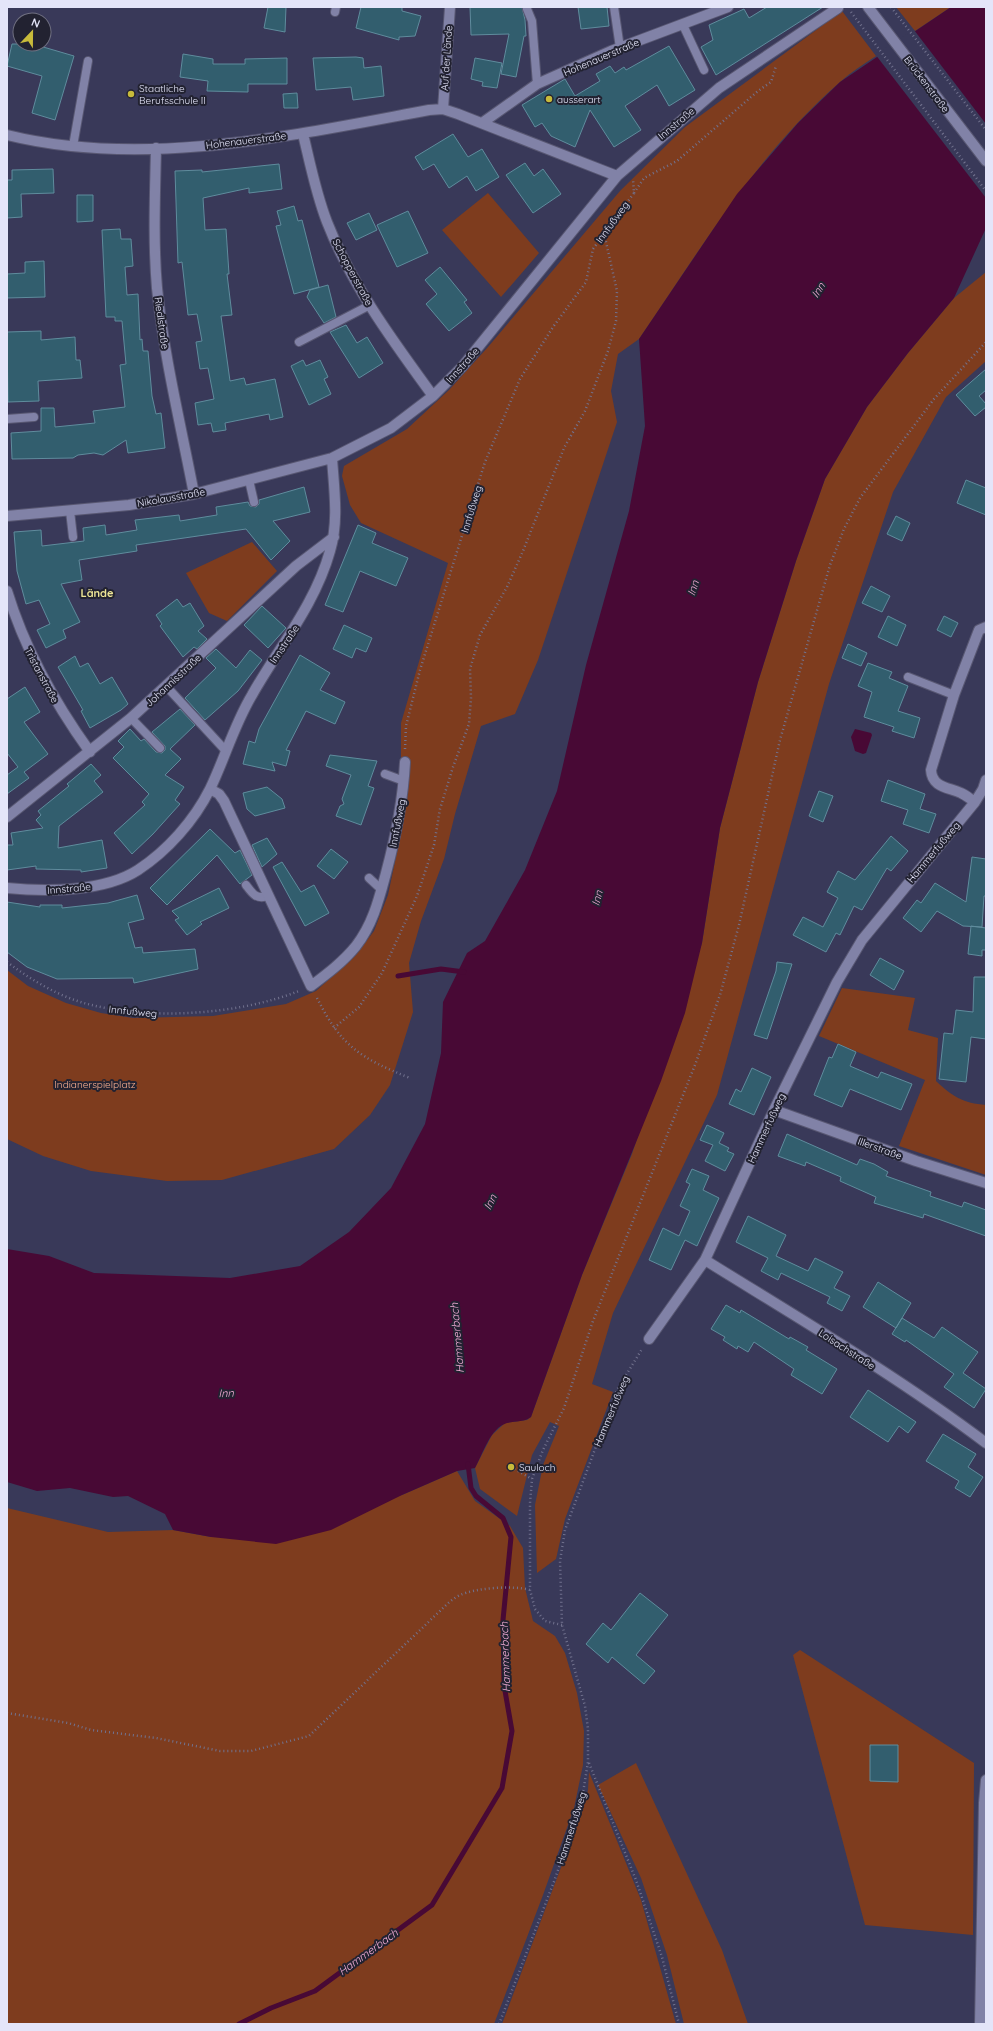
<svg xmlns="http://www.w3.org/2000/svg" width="993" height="2031" viewBox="0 0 993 2031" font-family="Quicksand,sans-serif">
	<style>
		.green { fill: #7e3c1e }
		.water { fill: #480935 }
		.pier { fill: #393959 }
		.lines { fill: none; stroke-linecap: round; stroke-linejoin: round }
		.stream { stroke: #480935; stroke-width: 5 }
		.building { fill: #325e6e; stroke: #5f8c9d }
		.service-casing { stroke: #585772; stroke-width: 10 }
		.minor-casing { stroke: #585772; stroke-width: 12 }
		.secondary-casing { stroke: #585772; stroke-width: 12 }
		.path { stroke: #72728e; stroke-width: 2.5; stroke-dasharray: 1 3; stroke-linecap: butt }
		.service { stroke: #8182a7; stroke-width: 8 }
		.minor { stroke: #8182a7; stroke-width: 10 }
		.secondary { stroke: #8182a7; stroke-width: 10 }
		.poi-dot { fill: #c8bb3b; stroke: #222231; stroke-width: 1.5 }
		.labels { text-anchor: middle; stroke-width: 4; stroke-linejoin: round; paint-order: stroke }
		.street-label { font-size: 10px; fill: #e4e5f9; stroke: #222231 }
		.poi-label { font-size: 10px; fill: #e4e5f9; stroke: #222231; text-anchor: start }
		.park-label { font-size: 10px; fill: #fab091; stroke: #222231 }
		.water-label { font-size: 11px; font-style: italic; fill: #f7b0da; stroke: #222231 }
		.neighbourhood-label { font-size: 11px; font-weight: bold; fill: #ede596; stroke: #222231 }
	</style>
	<rect width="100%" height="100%" fill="#393959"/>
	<path class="green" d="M 896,7 L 951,7 L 915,31 Z
		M 842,11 L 876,56 C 864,64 851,72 840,82 C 757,154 700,250 639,339 L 618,354 L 611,391 L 617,422 L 538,660 L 515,714 L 481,726 L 455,814 L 444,859 L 421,921 L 409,963 L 413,1012 L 390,1085 L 370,1115 L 334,1149 L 222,1180 L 167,1181 L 91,1171 L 43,1156 L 7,1139 L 7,970 L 28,986 L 66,1003 L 101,1013 L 133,1018 L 213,1016 L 286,1004 L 316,991 L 356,955 L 374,931 L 388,895 L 401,833 L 401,723 L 448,563 L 361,523 L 350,505 L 342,476 L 344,466 L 407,429 L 449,390 L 488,347 L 620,191 L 685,127 Z
		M 488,193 L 539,253 L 501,297 L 442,230 Z
		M 986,272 L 986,361 L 946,397 L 893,492 L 829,684 L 717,1095 L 613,1313 L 592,1384 L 613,1392 L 565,1519 L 556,1559 L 537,1573 L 535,1505 L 543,1465 L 559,1426 L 550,1422 L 532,1455 L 517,1516 L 480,1489 L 475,1468 L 492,1435 L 505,1423 L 527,1420 L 531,1417 L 582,1275 L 632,1154 L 702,943 L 720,828 L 758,682 L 796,561 L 825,479 L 867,407 L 908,353 L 954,298 Z
		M 252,542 L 277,571 L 227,621 L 209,613 L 186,573 Z
		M 842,988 L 915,998 L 908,1030 L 938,1038 L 936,1081 C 953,1097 963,1103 986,1105 L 986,1175 L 899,1146 L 925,1080 L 819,1036 Z
		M 457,1471 L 475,1501 L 510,1526 L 523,1548 L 525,1588 L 533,1621 L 555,1636 L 565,1653 L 577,1693 L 584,1731 L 583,1765 L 574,1808 L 543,1895 L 494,2024 L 7,2024 L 7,1508 L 108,1532 L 173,1530 L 211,1537 L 402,1495 Z
		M 800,1650 L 974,1763 L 973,1935 L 865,1925 L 793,1655 Z
		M 636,1763 L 722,1950 L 748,2024 L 684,2024 L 667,1955 L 641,1878 L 598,1785 Z
		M 589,1772 L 641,1900 L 676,2024 L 502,2024 L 583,1809 L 588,1790 Z"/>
	<path class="water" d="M 951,7 L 986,7 L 986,228 L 954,298 L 908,353 L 867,407 L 825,479 L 796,561 L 758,682 L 720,828 L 702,943 L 685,1013 L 661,1081 L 582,1275 L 531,1417 C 525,1422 515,1421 507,1423 C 490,1428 483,1454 475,1468 L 457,1471 L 402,1495 L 331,1530 L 276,1544 L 211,1537 L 173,1530 L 165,1514 L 128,1496 L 113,1497 L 70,1488 L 37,1491 L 7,1482 L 7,1249 L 49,1256 L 94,1273 L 230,1278 L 300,1266 L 349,1232 L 391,1188 L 425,1124 L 441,1053 L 443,1002 L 467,953 L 485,941 L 525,870 L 557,791 L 586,665 L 629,511 L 645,426 L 639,339 L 737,194 L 798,123 L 840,82 Z
		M 855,729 L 871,733 L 872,735 L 866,753 L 863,754 L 855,751 L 851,737 Z"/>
	<path class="pier" d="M 914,30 L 986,124 L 986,198 L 875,54 Z"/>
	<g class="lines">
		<path class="stream" d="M 398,976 L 441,969 L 464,972
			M 239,2024 L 271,2008 L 315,1991 L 432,1905 L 502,1788 L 512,1731 L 504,1685 L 503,1620 L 511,1537 L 503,1518 L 476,1496 L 471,1488 L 468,1464"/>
	</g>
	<path class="building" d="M 268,7 L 286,7 L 285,32 L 264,28 Z
		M 361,7 L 402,7 L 402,11 L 421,16 L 415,36 L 399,37 L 399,40 L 356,28 Z
		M 470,7 L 522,7 L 525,20 L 526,36 L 524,36 L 516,77 L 501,74 L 509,34 L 471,35 Z
		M 578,7 L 607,7 L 609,26 L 581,29 Z
		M 767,7 L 823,7 L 716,75 L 701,47 L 713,40 L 709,25 L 744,9 L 749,18 Z
		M 12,44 L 33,44 L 74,56 L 55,120 L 32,113 L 42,76 L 7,66 Z
		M 669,46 L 695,90 L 669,106 L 657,85 L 625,106 L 641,130 L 614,147 L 590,110 L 575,147 L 551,136 L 542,123 L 535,127 L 522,105 L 565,79 L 575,96 L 600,81 L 596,74 L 610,66 L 615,73 L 624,67 L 626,70 Z
		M 183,54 L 213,59 L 213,64 L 245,64 L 245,59 L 287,58 L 287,84 L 248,84 L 248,92 L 207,91 L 208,81 L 180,77 Z
		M 356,57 L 363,58 L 364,68 L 381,66 L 384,96 L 353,100 L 351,87 L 316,90 L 313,58 Z
		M 475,58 L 502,63 L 497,88 L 482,86 L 483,82 L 471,79 Z
		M 297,93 L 298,108 L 284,108 L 283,94 Z
		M 453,134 L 468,157 L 482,149 L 499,177 L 476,191 L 467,176 L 449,188 L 434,164 L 423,170 L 415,157 Z
		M 525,163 L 534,176 L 543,169 L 561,194 L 533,213 L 506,175 Z
		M 279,164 L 282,189 L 249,193 L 249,188 L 203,198 L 205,230 L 226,229 L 229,274 L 227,274 L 232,315 L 221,316 L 230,381 L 244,378 L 246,385 L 275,379 L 283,417 L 270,420 L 269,414 L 225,423 L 226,430 L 213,432 L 211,423 L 198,425 L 195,403 L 214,399 L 208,368 L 200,369 L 196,342 L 202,341 L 197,314 L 188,315 L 182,262 L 178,263 L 175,171 L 202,170 L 202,172 Z
		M 53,169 L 54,193 L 21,194 L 22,217 L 7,218 L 7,180 L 12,180 L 12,170 Z
		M 77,195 L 93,195 L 93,221 L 77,222 Z
		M 294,206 L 298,221 L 302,220 L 319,287 L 294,294 L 276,226 L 281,225 L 277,211 Z
		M 408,211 L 428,253 L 397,267 L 377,225 Z
		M 369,213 L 377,230 L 356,240 L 347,223 Z
		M 120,229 L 121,239 L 131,239 L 133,266 L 125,267 L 127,295 L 138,294 L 140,340 L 142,339 L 143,351 L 148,351 L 152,396 L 156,414 L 161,413 L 165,448 L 128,453 L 126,440 L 103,455 L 94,453 L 78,455 L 73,458 L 12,459 L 11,433 L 41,431 L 41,408 L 54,408 L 55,427 L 95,423 L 93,411 L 125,407 L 120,365 L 126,364 L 122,321 L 115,321 L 115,317 L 106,317 L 102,230 Z
		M 44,261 L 45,297 L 7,298 L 7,274 L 25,273 L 25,262 Z
		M 440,267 L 467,300 L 464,302 L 472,313 L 449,331 L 426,304 L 437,294 L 425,280 Z
		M 328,285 L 336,317 L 324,323 L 307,297 L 310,290 Z
		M 346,325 L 357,343 L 367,337 L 383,363 L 359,378 L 330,332 Z
		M 41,331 L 41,340 L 75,337 L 76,360 L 80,360 L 82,378 L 38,381 L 39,401 L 8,402 L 7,332 Z
		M 303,360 L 306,366 L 320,360 L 328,377 L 324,379 L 331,394 L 309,405 L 291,366 Z
		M 986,369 L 986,390 L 979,396 L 986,404 L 986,407 L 975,416 L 956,395 Z
		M 966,480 L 986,488 L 986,515 L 957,503 Z
		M 304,487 L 310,512 L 273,521 L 290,541 L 271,560 L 246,529 L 136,545 L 137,551 L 79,560 L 82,580 L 61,584 L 80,622 L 63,630 L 66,638 L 46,648 L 37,630 L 50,624 L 39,600 L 26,604 L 17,571 L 14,532 L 41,530 L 42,546 L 84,541 L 83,528 L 105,525 L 106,535 L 137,530 L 135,520 L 179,515 L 180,521 L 217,515 L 216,507 L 248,502 L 250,506 L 256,507 L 259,504 L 259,500 Z
		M 896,516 L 910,523 L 902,541 L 887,534 Z
		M 358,525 L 376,533 L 372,543 L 408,558 L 396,586 L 360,571 L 343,612 L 325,605 Z
		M 871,586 L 890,596 L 882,612 L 862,603 Z
		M 177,599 L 183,607 L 190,603 L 204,626 L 198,631 L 207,639 L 197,649 L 194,647 L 183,657 L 160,626 L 162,624 L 156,615 Z
		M 262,606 L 286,628 L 268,648 L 244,625 Z
		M 888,616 L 906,625 L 897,646 L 878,637 Z
		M 944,616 L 958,623 L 951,637 L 937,630 Z
		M 344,625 L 372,638 L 366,652 L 356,648 L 352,658 L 333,649 Z
		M 848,644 L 867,653 L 861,666 L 842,658 Z
		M 216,649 L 236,668 L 250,650 L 262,660 L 238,691 L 205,720 L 185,698 L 216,668 L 206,658 Z
		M 300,655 L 330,673 L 320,690 L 345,702 L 335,724 L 306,711 L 286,750 L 290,751 L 286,766 L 272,762 L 275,771 L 243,764 L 249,741 L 255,743 L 259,729 Z
		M 75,656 L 80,667 L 88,663 L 100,684 L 112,677 L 128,704 L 121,710 L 90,728 L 81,711 L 83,710 L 58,667 Z
		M 868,663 L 892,672 L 889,678 L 908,686 L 898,711 L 920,718 L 914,738 L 892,731 L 894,727 L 864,717 L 872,692 L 858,686 Z
		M 25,687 L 40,712 L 24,722 L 48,754 L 24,772 L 29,778 L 7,794 L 7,775 L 18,767 L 7,753 L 7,699 Z
		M 180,709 L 195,725 L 170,749 L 181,759 L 165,775 L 184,787 L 175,800 L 180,804 L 153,834 L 132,854 L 114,833 L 145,805 L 142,802 L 149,794 L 113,758 L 124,747 L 118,741 L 130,729 L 141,741 L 144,739 L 156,752 L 162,753 L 165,750 L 165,746 L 152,732 Z
		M 330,755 L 377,761 L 368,786 L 374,788 L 361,825 L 336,816 L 340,806 L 344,804 L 342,799 L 351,775 L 326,766 Z
		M 91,764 L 101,775 L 94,781 L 103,792 L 59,826 L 58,848 L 102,840 L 107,868 L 81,872 L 81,870 L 36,869 L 36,866 L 7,870 L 7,845 L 13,845 L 11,833 L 43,828 L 36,820 L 41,815 L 38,811 L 69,786 L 67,784 Z
		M 888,780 L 925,794 L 920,809 L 936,814 L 929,833 L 903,824 L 908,810 L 881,801 Z
		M 267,787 L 282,799 L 285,808 L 255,816 L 247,809 L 243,793 Z
		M 819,791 L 833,796 L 823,822 L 809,816 Z
		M 210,829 L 235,853 L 240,850 L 252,875 L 240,884 L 217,855 L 167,905 L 150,888 Z
		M 891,836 L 908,851 L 891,871 L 887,868 L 862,910 L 854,906 L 840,935 L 836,933 L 826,952 L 793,935 L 803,917 L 823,927 L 838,898 L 827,892 L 838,871 L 855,880 Z
		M 267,838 L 277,854 L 262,867 L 252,845 Z
		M 331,849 L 348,862 L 334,879 L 317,866 Z
		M 972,857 L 986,859 L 986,896 L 984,896 L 982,927 L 963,926 L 937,911 L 921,932 L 903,918 L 917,900 L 921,903 L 935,883 L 966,902 Z
		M 282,862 L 301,892 L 314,885 L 329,913 L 305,926 L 273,867 Z
		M 219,888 L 229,908 L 200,922 L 202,924 L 187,935 L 175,920 L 179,918 L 172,911 Z
		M 137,895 L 144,919 L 128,923 L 135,948 L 142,947 L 143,953 L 195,949 L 198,969 L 134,983 L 133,978 L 57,979 L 27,967 L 7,952 L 7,902 L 40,907 L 40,905 L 62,905 L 62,908 L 108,903 Z
		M 971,926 L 986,928 L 986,950 L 982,950 L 982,956 L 968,954 Z
		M 880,958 L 904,971 L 894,990 L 870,975 Z
		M 777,962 L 792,964 L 767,1039 L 754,1035 L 776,971 Z
		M 974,977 L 986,977 L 986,1039 L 971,1037 L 966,1082 L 939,1079 L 944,1033 L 953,1034 L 956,1010 L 973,1012 Z
		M 838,1044 L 856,1052 L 850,1066 L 878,1078 L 881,1072 L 912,1084 L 901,1110 L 850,1089 L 842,1107 L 814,1095 L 829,1057 L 832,1058 Z
		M 752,1068 L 771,1077 L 754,1115 L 729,1104 L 736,1089 L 741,1092 Z
		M 707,1125 L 724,1133 L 719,1143 L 729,1148 L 727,1151 L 734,1154 L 725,1171 L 705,1161 L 713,1145 L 700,1140 Z
		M 787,1134 L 857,1165 L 860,1159 L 874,1164 L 888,1172 L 886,1176 L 931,1192 L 930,1196 L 962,1207 L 964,1202 L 986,1210 L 986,1236 L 924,1214 L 923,1218 L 874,1203 L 876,1197 L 840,1181 L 841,1177 L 806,1162 L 805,1166 L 778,1156 Z
		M 692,1169 L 709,1176 L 703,1190 L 719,1198 L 697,1246 L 685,1240 L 671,1270 L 649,1260 L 663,1228 L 679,1236 L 690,1211 L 680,1206 L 690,1184 L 686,1182 Z
		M 748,1216 L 786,1235 L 776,1256 L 808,1271 L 815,1258 L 843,1272 L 834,1288 L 850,1296 L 842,1311 L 827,1303 L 830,1297 L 781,1273 L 778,1280 L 761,1271 L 768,1258 L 736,1242 Z
		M 878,1282 L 911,1303 L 896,1328 L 863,1307 Z
		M 726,1305 L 740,1313 L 741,1310 L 789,1339 L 790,1337 L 808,1347 L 806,1350 L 837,1369 L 822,1394 L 791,1375 L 794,1369 L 754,1342 L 748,1352 L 738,1346 L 737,1349 L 723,1340 L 725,1337 L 711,1329 Z
		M 902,1318 L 934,1338 L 942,1327 L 978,1352 L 963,1373 L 986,1389 L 974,1408 L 944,1387 L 954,1374 L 906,1340 L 905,1342 L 892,1334 Z
		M 868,1390 L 916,1422 L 908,1433 L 899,1426 L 888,1442 L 850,1417 Z
		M 943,1434 L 976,1454 L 968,1467 L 983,1477 L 970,1497 L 955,1488 L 959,1481 L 926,1461 Z
		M 640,1593 L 668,1615 L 636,1655 L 655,1671 L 644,1684 L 612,1657 L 608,1663 L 586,1644 L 603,1623 L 611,1630 Z
		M 870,1745 L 898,1745 L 898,1782 L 870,1781 Z"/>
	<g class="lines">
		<defs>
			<path id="service" d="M 614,7 L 620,48
				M 527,9 L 532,21 L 537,84
				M 335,12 L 336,7
				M 683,25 L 704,70
				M 73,146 L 88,61
				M 299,342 L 370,305
				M 7,419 L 34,417
				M 249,480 L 254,502
				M 70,511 L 73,537
				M 908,677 L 954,695
				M 166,686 L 226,751
				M 131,718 L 160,748
				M 385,774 L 404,781
				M 369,878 L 382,890
				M 246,885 C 252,893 256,900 268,896"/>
			<path id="minor" d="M 443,109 L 450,7
				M 482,123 L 537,84 L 611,51 L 728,7
				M 303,134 C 310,163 316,194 327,222 C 352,286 393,341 433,396
				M 7,135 C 144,169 294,135 429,110 L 443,109 L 458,114 L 617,176
				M 156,148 C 155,195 153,242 157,288 C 164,357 181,426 194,494
				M 7,516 L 129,505 L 194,494 L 332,458 L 391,428 L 433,396 L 462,367 L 617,176 L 719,88 L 838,8
				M 7,591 C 25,650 54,702 90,752
				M 210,789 L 219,794 L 224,801 L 311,986 C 327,974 343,962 356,946 C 373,924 379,899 386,873 C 396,836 403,800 405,762
				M 975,802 C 970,799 966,795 961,793 C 947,787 932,787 931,770 L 954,695 L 979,630 L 986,627
				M 7,817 L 131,718 L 296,566 L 334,537
				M 7,888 C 46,892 104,892 138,870 C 167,851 194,821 210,789 C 225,758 234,725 252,695 C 279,647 315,605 330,551 C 339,521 334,489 332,458
				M 774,1110 L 916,1161 L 986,1183
				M 705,1260 C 800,1319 897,1376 986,1443
				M 649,1339 L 705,1260 L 774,1110 L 837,982 L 862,940 L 975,802 L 983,789 L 986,780"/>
			<path id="secondary" d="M 868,7 L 986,161
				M 980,2024 L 984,1803 L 986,1780"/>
		</defs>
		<use href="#service" class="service-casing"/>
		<use href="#minor" class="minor-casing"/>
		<use href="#secondary" class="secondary-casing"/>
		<path class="path" d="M 891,7 L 986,130
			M 851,12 L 986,191
			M 634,193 L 644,178 L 677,161 L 758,91 L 771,82 L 776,66
			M 405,749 L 406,726 L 420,670 L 485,462 L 520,379 L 553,327 L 586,282 L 593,249 L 634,193 L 633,179
			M 7,962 C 30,979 56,995 84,1003 C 148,1021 238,1015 299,991
			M 317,998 C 341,1046 360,1058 410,1078
			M 334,1028 L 359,1007 L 382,973 L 417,896 L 434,845 L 440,809 L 453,767 L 469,724 L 471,698 L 470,669 L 480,635 L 507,587 L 523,551 L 564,448 L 585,411 L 608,351 L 616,321 L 617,291 L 604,233
			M 511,1467 L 532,1479
			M 562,1625 L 545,1621 L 535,1609 L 530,1590 L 530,1503 L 532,1479 L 543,1450 L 564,1408 L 593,1321 L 695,1065 L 720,995 L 739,925 L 780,740 L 830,565 L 844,529 L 860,498 L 934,399 L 986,342
			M 7,1713 L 68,1723 L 91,1730 L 156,1738 L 220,1751 L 251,1751 L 309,1736 L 440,1611 C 446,1605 452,1599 460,1595 C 476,1588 513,1585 530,1590
			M 589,1763 L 636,1880 L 662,1957 L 679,2024
			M 499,2024 L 555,1879 L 582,1799 L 588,1762 L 588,1729 L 585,1706 L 562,1625 L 560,1561 L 565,1530 L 617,1390 L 642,1349"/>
		<use href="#service" class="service"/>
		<use href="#minor" class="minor"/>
		<use href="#secondary" class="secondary"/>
	</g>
	<g class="poi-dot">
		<circle cx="131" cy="94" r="4"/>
		<circle cx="549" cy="99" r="4"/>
		<circle cx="511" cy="1467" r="4"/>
	</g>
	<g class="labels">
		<g class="street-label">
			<text transform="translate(601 57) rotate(-23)" y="4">Hohenauerstraße</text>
			<text transform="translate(446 58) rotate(-86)" y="4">Auf der Lände</text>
			<text transform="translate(927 84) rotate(53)" y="4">Brückenstraße</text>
			<text transform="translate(676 123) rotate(-40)" y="4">Innstraße</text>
			<text transform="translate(246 140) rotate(-7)" y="4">Hohenauerstraße</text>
			<text transform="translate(612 222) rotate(-54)" y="4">Innfußweg</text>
			<text transform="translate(353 272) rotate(62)" y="4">Schopperstraße</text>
			<text transform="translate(162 323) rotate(82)" y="4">Riedlstraße</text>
			<text transform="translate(462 365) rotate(-48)" y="4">Innstraße</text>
			<text transform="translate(171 497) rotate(-10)" y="4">Nikolausstraße</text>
			<text transform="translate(471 509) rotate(-73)" y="4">Innfußweg</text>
			<text transform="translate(284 644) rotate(-56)" y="4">Innstraße</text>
			<text transform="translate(42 675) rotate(62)" y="4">Tristanstraße</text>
			<text transform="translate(173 680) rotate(-43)" y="4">Johannisstraße</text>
			<text transform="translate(397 823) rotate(-79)" y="4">Innfußweg</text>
			<text transform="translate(933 852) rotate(-50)" y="4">Hammerfußweg</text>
			<text transform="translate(69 888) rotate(-5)" y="4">Innstraße</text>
			<text transform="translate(133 1011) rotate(6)" y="4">Innfußweg</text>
			<text transform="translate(766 1128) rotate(-65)" y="4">Hammerfußweg</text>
			<text transform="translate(880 1148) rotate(20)" y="4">Illerstraße</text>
			<text transform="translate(847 1349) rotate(33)" y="4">Loisachstraße</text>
			<text transform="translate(611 1411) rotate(-67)" y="4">Hammerfußweg</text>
			<text transform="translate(571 1828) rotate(-72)" y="4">Hammerfußweg</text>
		</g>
		<g class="poi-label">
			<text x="139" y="92">Staatliche<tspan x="139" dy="12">Berufsschule II</tspan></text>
			<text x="557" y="103">ausserart</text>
			<text x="519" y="1471">Sauloch</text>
		</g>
		<g class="park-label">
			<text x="95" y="1088">Indianerspielplatz</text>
		</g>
		<g class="water-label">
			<text transform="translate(818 290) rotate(-57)" y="4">Inn</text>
			<text transform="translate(693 588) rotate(-72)" y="4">Inn</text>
			<text transform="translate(597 898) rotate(-76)" y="4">Inn</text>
			<text transform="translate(490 1202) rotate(-64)" y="4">Inn</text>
			<text transform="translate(457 1338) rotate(-95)" y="4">Hammerbach</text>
			<text transform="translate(226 1393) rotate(-2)" y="4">Inn</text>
			<text transform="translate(505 1657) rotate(-92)" y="4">Hammerbach</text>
			<text transform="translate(368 1952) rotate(-36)" y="4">Hammerbach</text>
		</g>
		<g class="neighbourhood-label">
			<text x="97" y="597">Lände</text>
		</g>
	</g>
	<rect width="993" height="2031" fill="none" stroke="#e4e5f9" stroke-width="16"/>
	<g transform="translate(32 32) rotate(22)"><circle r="19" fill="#222231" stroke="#707081"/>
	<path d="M0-3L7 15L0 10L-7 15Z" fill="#c8bb3b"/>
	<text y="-6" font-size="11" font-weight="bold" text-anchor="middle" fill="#e4e5f9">N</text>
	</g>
</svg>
